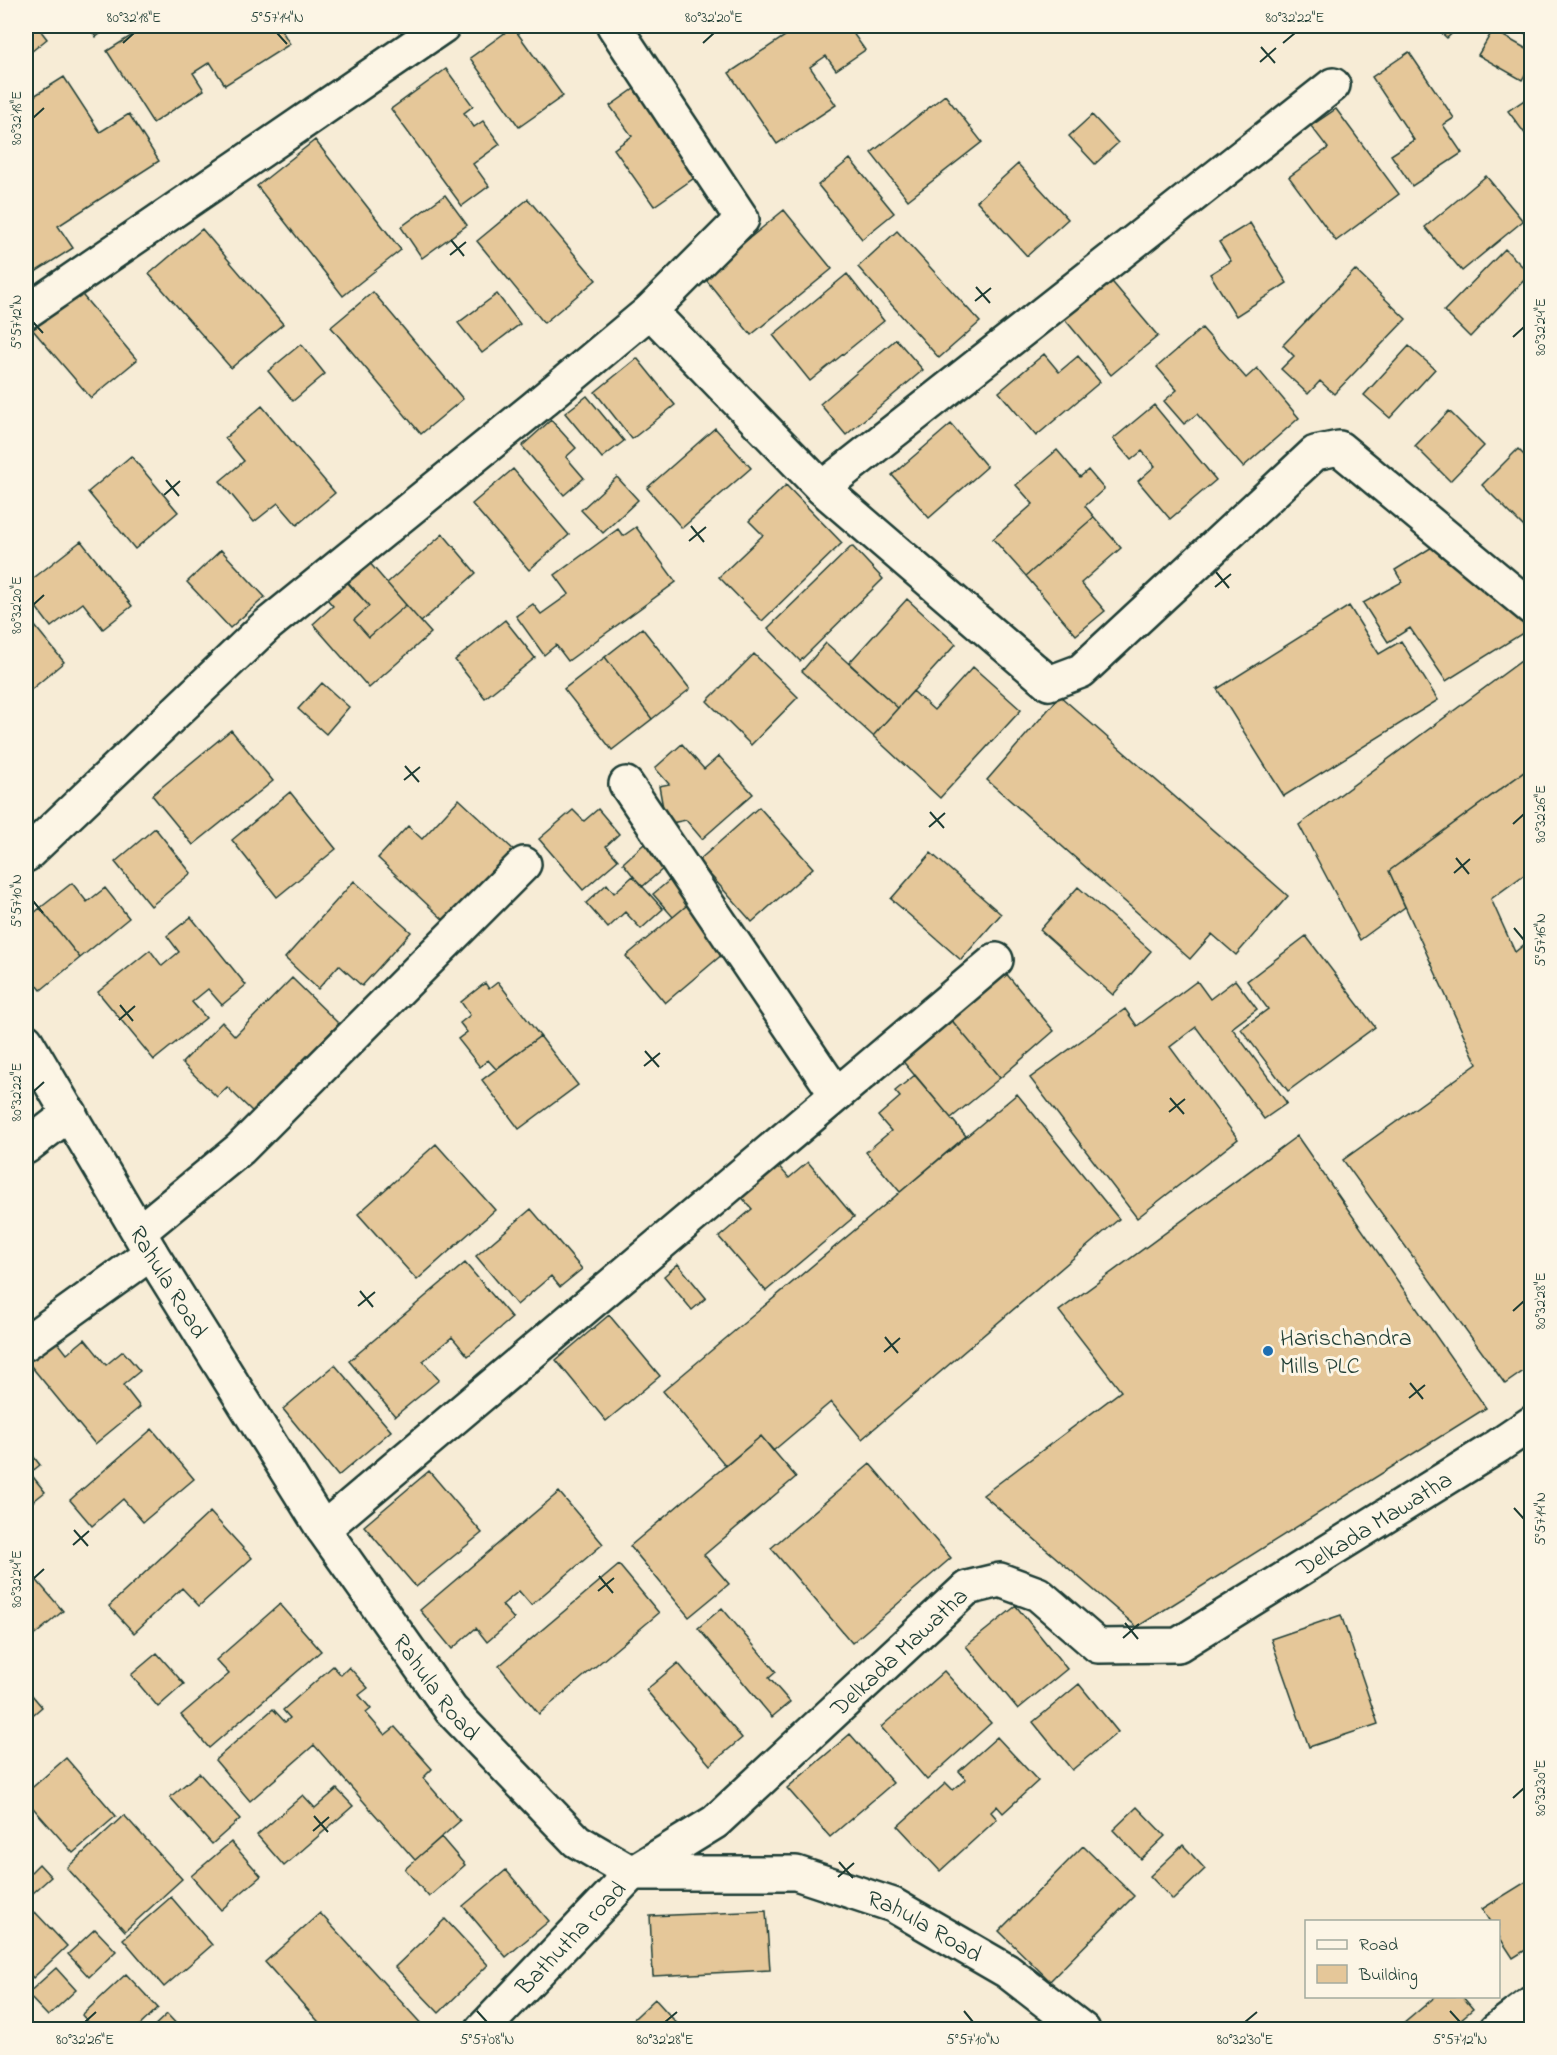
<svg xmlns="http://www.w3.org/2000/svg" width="1557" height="2055" viewBox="0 0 1557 2055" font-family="'Indie Flower',sans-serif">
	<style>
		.building { fill: #e5c799; stroke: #1f3d34; stroke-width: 1.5 }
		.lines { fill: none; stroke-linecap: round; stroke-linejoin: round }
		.street-casing { stroke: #1f3d34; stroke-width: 38 }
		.secondary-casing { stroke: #1f3d34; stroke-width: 38 }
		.street { stroke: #fcf5e5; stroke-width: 33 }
		.secondary { stroke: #fcf5e5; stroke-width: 33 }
		.ticks { fill: none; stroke: #1f3d34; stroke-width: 2 }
		.poi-dot { fill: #1f6fb2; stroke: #fcf5e5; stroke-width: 2 }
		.labels { text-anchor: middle; stroke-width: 6; stroke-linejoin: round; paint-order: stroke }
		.street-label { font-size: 24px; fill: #1f3d34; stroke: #fcf5e5 }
		.poi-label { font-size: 24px; fill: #1f3d34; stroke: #fcf5e5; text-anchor: start }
		.neatline { fill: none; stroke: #1f3d34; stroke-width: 2 }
		.ticks-label { font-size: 15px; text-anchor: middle; fill: #1f3d34 }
	</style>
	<rect width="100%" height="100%" fill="#f7ecd6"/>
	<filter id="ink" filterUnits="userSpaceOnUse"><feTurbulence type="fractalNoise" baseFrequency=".0167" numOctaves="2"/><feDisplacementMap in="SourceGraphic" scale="12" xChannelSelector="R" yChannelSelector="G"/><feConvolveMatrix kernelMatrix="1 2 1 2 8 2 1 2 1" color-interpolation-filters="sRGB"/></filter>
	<g filter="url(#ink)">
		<path class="building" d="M 26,26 L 37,26 L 47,39 L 26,56 Z
			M 87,26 L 111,26 L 96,37 Z
			M 147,26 L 177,26 L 182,33 L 192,26 L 279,26 L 290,44 L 225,85 L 210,62 L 193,73 L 204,90 L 153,123 L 107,51 Z
			M 800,26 L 848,26 L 865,50 L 836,70 L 826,56 L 810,67 L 836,105 L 777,144 L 729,73 Z
			M 1434,26 L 1460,26 L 1447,38 Z
			M 1512,26 L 1532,26 L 1532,37 Z
			M 513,27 L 563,96 L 519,127 L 470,58 Z
			M 1493,30 L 1532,52 L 1532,62 L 1522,80 L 1478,55 Z
			M 1409,52 L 1454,118 L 1443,125 L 1462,153 L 1412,186 L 1391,155 L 1414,140 L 1372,77 Z
			M 446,69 L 473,106 L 464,113 L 474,127 L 483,121 L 500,144 L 473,164 L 489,186 L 462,206 L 391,109 Z
			M 64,77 L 100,132 L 129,114 L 159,161 L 58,226 L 73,248 L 29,276 L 26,271 L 26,101 Z
			M 634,89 L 697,176 L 654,206 L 614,149 L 632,136 L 610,106 Z
			M 945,95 L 982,142 L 908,200 L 871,153 Z
			M 1532,95 L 1532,143 L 1508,111 Z
			M 1336,109 L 1399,194 L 1336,241 L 1289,177 L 1328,148 L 1311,126 Z
			M 1092,115 L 1118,143 L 1095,164 L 1069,136 Z
			M 315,140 L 401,250 L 343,296 L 257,186 Z
			M 850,159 L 894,213 L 862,239 L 818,185 Z
			M 1018,164 L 1068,219 L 1027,256 L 977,201 Z
			M 1486,176 L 1523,221 L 1462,271 L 1425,227 Z
			M 445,195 L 467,225 L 422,258 L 401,227 Z
			M 528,199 L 596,280 L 544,323 L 477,241 Z
			M 784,210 L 832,269 L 751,335 L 703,276 Z
			M 1250,223 L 1287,283 L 1236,316 L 1210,274 L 1231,261 L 1219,242 Z
			M 202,229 L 283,324 L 231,368 L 149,274 Z
			M 897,231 L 980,322 L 939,358 L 858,267 Z
			M 1505,249 L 1530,274 L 1470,337 L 1444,311 Z
			M 1355,270 L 1406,319 L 1334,394 L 1320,381 L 1308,394 L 1281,369 L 1294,356 L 1283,345 Z
			M 847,274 L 884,321 L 810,381 L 773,335 Z
			M 1108,277 L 1158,336 L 1111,375 L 1062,316 Z
			M 78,290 L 137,360 L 91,398 L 32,329 Z
			M 373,292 L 463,399 L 421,434 L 331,327 Z
			M 497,294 L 520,324 L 482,353 L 458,323 Z
			M 1202,328 L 1246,378 L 1257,368 L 1299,418 L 1243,467 L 1197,414 L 1184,424 L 1164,401 L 1177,390 L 1157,367 Z
			M 896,339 L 923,370 L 846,435 L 820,404 Z
			M 301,344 L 325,374 L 293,401 L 268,371 Z
			M 1409,346 L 1435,369 L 1390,418 L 1364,395 Z
			M 1044,354 L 1059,372 L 1078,356 L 1100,382 L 1036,436 L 999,392 Z
			M 637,358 L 675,405 L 632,439 L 595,392 Z
			M 587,396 L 624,441 L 602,458 L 565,413 Z
			M 1154,405 L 1216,480 L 1170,519 L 1138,481 L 1155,466 L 1142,451 L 1131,460 L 1113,439 Z
			M 262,406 L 335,493 L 297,525 L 278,503 L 254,522 L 220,481 L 244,461 L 225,438 Z
			M 1449,411 L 1484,446 L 1450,481 L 1415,446 Z
			M 551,420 L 576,448 L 566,457 L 584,478 L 564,495 L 522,446 Z
			M 951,424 L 987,467 L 929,518 L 892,475 Z
			M 715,428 L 751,468 L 682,528 L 647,488 Z
			M 1518,449 L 1532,463 L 1531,534 L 1482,485 Z
			M 1057,450 L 1080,477 L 1088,470 L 1104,489 L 1085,506 L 1094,517 L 1026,576 L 993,539 L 1033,504 L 1016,485 Z
			M 131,456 L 178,512 L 135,549 L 88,492 Z
			M 513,469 L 569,535 L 529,570 L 472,504 Z
			M 617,477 L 638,500 L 603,533 L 581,510 Z
			M 786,485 L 842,543 L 762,621 L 719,577 L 763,535 L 749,521 Z
			M 1094,517 L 1121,548 L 1081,583 L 1105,611 L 1076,635 L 1026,576 Z
			M 636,527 L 676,582 L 568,661 L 556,645 L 544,655 L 516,616 L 533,604 L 541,614 L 569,594 L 555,575 L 618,529 L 623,536 Z
			M 443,534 L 476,573 L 421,622 L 387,583 Z
			M 81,541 L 132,606 L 103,629 L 83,603 L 51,627 L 26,594 L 26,584 Z
			M 1437,544 L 1531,628 L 1446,681 L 1410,628 L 1388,642 L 1363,603 L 1402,582 L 1395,570 Z
			M 852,546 L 883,579 L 800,661 L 768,628 Z
			M 221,550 L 265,597 L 230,628 L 187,582 Z
			M 368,561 L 406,605 L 369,637 L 354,620 L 369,606 L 346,581 Z
			M 340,573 L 369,606 L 354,620 L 369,637 L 406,605 L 431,633 L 369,688 L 313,624 L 333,606 L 320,591 Z
			M 907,599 L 956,644 L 898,708 L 849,663 Z
			M 1349,606 L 1379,654 L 1401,641 L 1438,700 L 1284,796 L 1217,689 Z
			M 26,615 L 64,662 L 26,694 Z
			M 505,620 L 535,658 L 485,698 L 455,660 Z
			M 642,628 L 690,689 L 652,719 L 605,657 Z
			M 826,643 L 898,708 L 873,736 L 802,671 Z
			M 1532,653 L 1532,766 L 1389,871 L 1405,907 L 1360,940 L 1299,825 Z
			M 754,654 L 798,697 L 751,745 L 707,701 Z
			M 605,657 L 652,719 L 612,750 L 564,689 Z
			M 973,667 L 1021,710 L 940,798 L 873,736 L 913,691 L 934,710 Z
			M 322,683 L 349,707 L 326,734 L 298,709 Z
			M 1060,696 L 1288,896 L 1236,955 L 1212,934 L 1190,959 L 987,780 Z
			M 231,730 L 273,781 L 193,845 L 152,795 Z
			M 682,744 L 704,769 L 719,756 L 753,794 L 702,839 L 686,820 L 666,824 L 659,786 L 669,784 L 655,768 Z
			M 1532,766 L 1532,869 L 1491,899 L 1515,952 L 1532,938 L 1532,1365 L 1505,1384 L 1343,1160 L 1477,1064 L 1389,871 Z
			M 290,792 L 336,849 L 277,897 L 232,840 Z
			M 459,799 L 516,852 L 449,925 L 378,858 L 408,826 L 422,839 Z
			M 759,807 L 813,868 L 752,922 L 698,861 Z
			M 598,809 L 619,834 L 606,846 L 618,860 L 583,890 L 539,839 L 573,810 L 584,821 Z
			M 155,828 L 191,873 L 151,906 L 115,862 Z
			M 644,844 L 664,868 L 642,887 L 623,863 Z
			M 931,853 L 1001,914 L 961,960 L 891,899 Z
			M 633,876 L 663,909 L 641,929 L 625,912 L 608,928 L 586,903 L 607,884 L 614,893 Z
			M 671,879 L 691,902 L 673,917 L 653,894 Z
			M 354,881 L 411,932 L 362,986 L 339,965 L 318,989 L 285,958 Z
			M 72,883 L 87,902 L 105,888 L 129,918 L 80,958 L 40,908 Z
			M 1078,887 L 1151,951 L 1113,995 L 1040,930 Z
			M 691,902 L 730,948 L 665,1003 L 626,956 Z
			M 40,908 L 80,958 L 41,990 L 26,971 L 26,920 Z
			M 191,917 L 246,985 L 222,1005 L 208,989 L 192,1002 L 206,1018 L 154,1060 L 98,992 L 150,950 L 162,966 L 179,952 L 167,936 Z
			M 1306,936 L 1375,1027 L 1288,1091 L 1241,1029 L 1268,1009 L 1247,981 Z
			M 1004,971 L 1054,1031 L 1000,1078 L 949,1017 Z
			M 292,978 L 339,1024 L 253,1112 L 227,1087 L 217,1097 L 182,1063 L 222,1022 L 235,1036 Z
			M 1235,980 L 1257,1009 L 1232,1028 L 1287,1103 L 1264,1119 L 1196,1027 L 1170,1047 L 1238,1139 L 1137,1218 L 1030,1078 L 1125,1009 L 1137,1026 L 1197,981 L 1210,999 Z
			M 498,982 L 540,1036 L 496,1069 L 488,1060 L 480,1067 L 458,1039 L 467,1032 L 460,1023 L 470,1015 L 461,1002 L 485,983 L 489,989 Z
			M 949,1017 L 1000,1078 L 951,1118 L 900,1058 Z
			M 540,1036 L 578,1085 L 519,1129 L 482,1080 Z
			M 915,1075 L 966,1136 L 900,1192 L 866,1152 L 891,1131 L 878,1116 L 900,1097 L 895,1091 Z
			M 1017,1094 L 1119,1219 L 862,1439 L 831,1402 L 773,1451 L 761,1436 L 726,1466 L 663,1391 Z
			M 1297,1136 L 1486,1408 L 1137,1627 L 983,1495 L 1121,1391 L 1059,1311 Z
			M 436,1144 L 495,1210 L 417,1280 L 358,1214 Z
			M 808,1162 L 854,1217 L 766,1291 L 719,1237 L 752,1209 L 739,1194 L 776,1163 L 789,1178 Z
			M 531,1209 L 582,1269 L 560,1287 L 551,1276 L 517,1305 L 476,1256 Z
			M 465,1263 L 512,1318 L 468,1356 L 452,1337 L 423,1361 L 439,1380 L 395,1416 L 349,1361 Z
			M 678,1264 L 706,1298 L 692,1310 L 664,1276 Z
			M 609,1315 L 660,1376 L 606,1421 L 556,1360 Z
			M 53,1336 L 67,1354 L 85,1339 L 106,1365 L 123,1351 L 140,1371 L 123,1385 L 140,1407 L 95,1444 L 26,1360 Z
			M 335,1365 L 391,1431 L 338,1476 L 283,1409 Z
			M 152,1429 L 194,1479 L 143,1522 L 123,1499 L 92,1526 L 70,1500 Z
			M 761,1436 L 796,1477 L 704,1555 L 729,1584 L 689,1617 L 630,1546 Z
			M 26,1447 L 40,1465 L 30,1473 L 45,1492 L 26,1507 Z
			M 870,1464 L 951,1558 L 852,1643 L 771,1548 Z
			M 429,1471 L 482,1533 L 416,1587 L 364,1526 Z
			M 559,1492 L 603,1544 L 531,1605 L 519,1591 L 502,1605 L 514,1619 L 487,1642 L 476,1628 L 452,1649 L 420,1610 Z
			M 210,1512 L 252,1558 L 199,1606 L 182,1588 L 134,1633 L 109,1606 Z
			M 619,1565 L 659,1613 L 539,1714 L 499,1666 Z
			M 27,1569 L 63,1611 L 30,1639 L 26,1634 Z
			M 280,1604 L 321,1651 L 209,1748 L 181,1715 L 229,1674 L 216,1660 Z
			M 1016,1606 L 1067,1669 L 1018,1709 L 966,1646 Z
			M 722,1608 L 776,1672 L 769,1678 L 790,1702 L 772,1717 L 698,1628 Z
			M 1341,1615 L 1378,1724 L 1309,1747 L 1271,1639 Z
			M 157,1653 L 184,1684 L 158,1707 L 131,1675 Z
			M 678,1663 L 742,1738 L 710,1765 L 646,1690 Z
			M 333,1666 L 341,1675 L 349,1667 L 368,1688 L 359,1695 L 371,1709 L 366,1713 L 385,1735 L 395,1727 L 432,1769 L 423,1778 L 460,1821 L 415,1860 L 314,1745 L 250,1801 L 215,1760 L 273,1709 L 285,1722 L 290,1718 L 283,1710 Z
			M 944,1671 L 991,1723 L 927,1780 L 881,1727 Z
			M 1079,1684 L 1118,1732 L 1072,1770 L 1033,1722 Z
			M 26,1688 L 42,1707 L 28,1719 L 26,1716 Z
			M 850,1734 L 893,1783 L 830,1837 L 787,1788 Z
			M 997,1737 L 1038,1781 L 1003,1813 L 997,1806 L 991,1812 L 997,1819 L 940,1871 L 898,1826 L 946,1783 L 953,1790 L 966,1779 L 959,1771 Z
			M 66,1758 L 116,1816 L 73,1853 L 26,1800 L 26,1793 Z
			M 199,1773 L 240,1819 L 212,1844 L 170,1797 Z
			M 337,1789 L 353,1806 L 284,1866 L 257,1835 L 303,1795 L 315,1808 Z
			M 1137,1807 L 1165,1836 L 1141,1859 L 1113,1830 Z
			M 124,1815 L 182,1879 L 125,1931 L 67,1868 Z
			M 441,1837 L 465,1865 L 429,1897 L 405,1869 Z
			M 231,1842 L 261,1876 L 221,1910 L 191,1876 Z
			M 1183,1845 L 1205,1869 L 1173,1900 L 1150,1876 Z
			M 1083,1846 L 1134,1896 L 1050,1981 L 999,1931 Z
			M 39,1864 L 51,1877 L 32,1894 L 26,1886 L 26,1877 Z
			M 506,1870 L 549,1921 L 506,1957 L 463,1906 Z
			M 1532,1878 L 1532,1946 L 1513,1958 L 1498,1935 L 1498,1922 L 1490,1922 L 1482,1909 Z
			M 171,1897 L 212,1945 L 164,1987 L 123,1939 Z
			M 766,1911 L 770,1970 L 653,1976 L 650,1916 Z
			M 35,1912 L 67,1946 L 33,1978 L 26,1970 L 26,1921 Z
			M 320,1913 L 426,2029 L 326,2030 L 265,1962 Z
			M 445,1919 L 488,1965 L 439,2013 L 395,1967 Z
			M 95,1929 L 116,1951 L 89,1977 L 68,1954 Z
			M 56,1968 L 76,1990 L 48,2016 L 27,1994 Z
			M 126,1974 L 158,2008 L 135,2030 L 95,2030 L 82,2015 Z
			M 1436,1996 L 1462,1996 L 1473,2009 L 1448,2030 L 1396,2030 Z
			M 655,1999 L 683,2030 L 622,2030 Z
			M 167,2014 L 182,2030 L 150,2030 Z"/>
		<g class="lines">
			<defs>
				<g id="street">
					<path d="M 650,311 L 822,488 L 1049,683 L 1081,671 L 1315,453 L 1339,448 L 1532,608"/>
					<path d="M 26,312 L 443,26"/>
					<path d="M 822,488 L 1333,85"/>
					<path d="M 626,784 L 836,1094"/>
					<path d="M 26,855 L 266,626 L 534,408 L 650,311 L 742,219 L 614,26"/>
					<path d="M 26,1147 L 70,1113"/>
					<path d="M 139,1232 L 240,1149 L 524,864"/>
					<path d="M 26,1343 L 151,1253"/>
					<path d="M 323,1529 L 996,960"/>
					<path id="s1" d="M 632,1873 L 715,1822 L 967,1588 L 1000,1580 L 1038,1594 L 1098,1646 L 1178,1645 L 1498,1446 L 1532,1423"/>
					<path d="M 1496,2030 L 1532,2003"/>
				</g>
				<g id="secondary">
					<path id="s2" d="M 26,1041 L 151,1253 L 323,1529 L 451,1710 L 577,1841 L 632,1873 L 796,1873 L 893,1905 L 1007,1971 L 1083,2030"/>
					<path id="s3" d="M 482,2030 L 632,1873"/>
				</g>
			</defs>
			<use href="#street" class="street-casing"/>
			<use href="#secondary" class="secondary-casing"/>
			<use href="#street" class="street"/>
			<use href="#secondary" class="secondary"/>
		</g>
	</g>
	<path class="ticks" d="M 277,33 L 287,44M 123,43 L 134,33M 703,43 L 714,33M 1283,43 L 1295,33M 1261,47 L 1275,63M 1260,62 L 1276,48M 33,118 L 44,108M 451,240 L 464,256M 450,255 L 466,242M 976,287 L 990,303M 975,301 L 991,288M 33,322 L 43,333M 1513,337 L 1524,327M 166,480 L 179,496M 164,495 L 180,481M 691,526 L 704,542M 689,541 L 706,527M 1216,572 L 1229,588M 1215,587 L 1231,574M 33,605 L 44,595M 405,766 L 419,782M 404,780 L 420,767M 930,812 L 944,828M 1513,824 L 1524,814M 929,827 L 945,813M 1456,858 L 1469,874M 1454,873 L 1470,859M 33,901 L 43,913M 1514,928 L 1524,940M 120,1005 L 133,1021M 119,1020 L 135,1006M 645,1051 L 659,1067M 644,1066 L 660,1053M 33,1092 L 44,1082M 1170,1098 L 1184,1114M 1169,1112 L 1185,1099M 360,1291 L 373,1307M 358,1306 L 375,1292M 1513,1311 L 1524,1301M 885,1337 L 898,1353M 884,1352 L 900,1338M 1410,1383 L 1423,1399M 1409,1398 L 1425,1385M 1514,1508 L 1524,1519M 74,1530 L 88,1546M 73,1545 L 89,1531M 599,1576 L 613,1593M 33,1579 L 44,1569M 598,1591 L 614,1578M 1125,1623 L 1138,1639M 1123,1638 L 1139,1624M 1513,1798 L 1524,1788M 314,1816 L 328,1832M 313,1831 L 329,1817M 839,1862 L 853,1878M 838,1877 L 854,1863M 477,2011 L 487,2022M 964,2011 L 973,2022M 1450,2011 L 1460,2022M 85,2022 L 96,2012M 665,2022 L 677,2012M 1245,2022 L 1257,2012"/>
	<circle class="poi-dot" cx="1268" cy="1351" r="6"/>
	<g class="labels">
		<g class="street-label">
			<text dy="8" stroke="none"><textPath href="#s2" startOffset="280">Rahula Road</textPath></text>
			<text dy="8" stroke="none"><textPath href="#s1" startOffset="906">Delkada Mawatha</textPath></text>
			<text dy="8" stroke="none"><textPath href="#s1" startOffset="348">Delkada Mawatha</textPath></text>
			<text dy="8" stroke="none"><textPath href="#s2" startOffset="766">Rahula Road</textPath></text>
			<text dy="8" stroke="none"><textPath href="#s2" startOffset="1342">Rahula Road</textPath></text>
			<text dy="8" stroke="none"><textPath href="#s3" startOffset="128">Bathutha road</textPath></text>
		</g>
		<g class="poi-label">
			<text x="1280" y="1345">Harischandra<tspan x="1280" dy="28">Mills PLC</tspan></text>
		</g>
	</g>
	<rect width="1557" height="2055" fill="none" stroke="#fcf5e5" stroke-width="66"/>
	<rect x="1305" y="1920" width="195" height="78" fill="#fcf5e5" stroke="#a4ab9e" stroke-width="1.5"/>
	<rect x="1317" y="1940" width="30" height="9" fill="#fcf5e5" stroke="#a4ab9e" stroke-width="1.5"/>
	<text x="1359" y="1950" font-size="18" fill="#1f3d34">Road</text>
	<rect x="1317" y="1965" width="30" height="18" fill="#e5c799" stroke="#a4ab9e" stroke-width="1.5"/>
	<text x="1359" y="1980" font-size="18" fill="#1f3d34">Building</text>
	<rect x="33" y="33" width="1491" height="1989" class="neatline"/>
	<g class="ticks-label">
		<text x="134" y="22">80°32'18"E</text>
		<text x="277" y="22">5°57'14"N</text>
		<text x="714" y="22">80°32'20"E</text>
		<text x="1295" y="22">80°32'22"E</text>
		<text transform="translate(16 118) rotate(-90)" y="5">80°32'18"E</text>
		<text transform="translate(16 322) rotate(-90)" y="5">5°57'12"N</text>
		<text transform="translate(1540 327) rotate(-90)" y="5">80°32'24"E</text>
		<text transform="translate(16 605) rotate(-90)" y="5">80°32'20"E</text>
		<text transform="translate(1540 814) rotate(-90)" y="5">80°32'26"E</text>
		<text transform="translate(16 901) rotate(-90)" y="5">5°57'10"N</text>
		<text transform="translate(1540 940) rotate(-90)" y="5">5°57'16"N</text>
		<text transform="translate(16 1092) rotate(-90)" y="5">80°32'22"E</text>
		<text transform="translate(1540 1301) rotate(-90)" y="5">80°32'28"E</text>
		<text transform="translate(1540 1519) rotate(-90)" y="5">5°57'14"N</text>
		<text transform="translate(16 1579) rotate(-90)" y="5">80°32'24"E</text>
		<text transform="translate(1540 1788) rotate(-90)" y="5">80°32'30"E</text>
		<text x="85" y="2044">80°32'26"E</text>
		<text x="487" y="2044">5°57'08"N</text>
		<text x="665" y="2044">80°32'28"E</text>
		<text x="973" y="2044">5°57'10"N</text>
		<text x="1245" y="2044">80°32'30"E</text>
		<text x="1460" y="2044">5°57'12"N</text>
	</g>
</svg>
